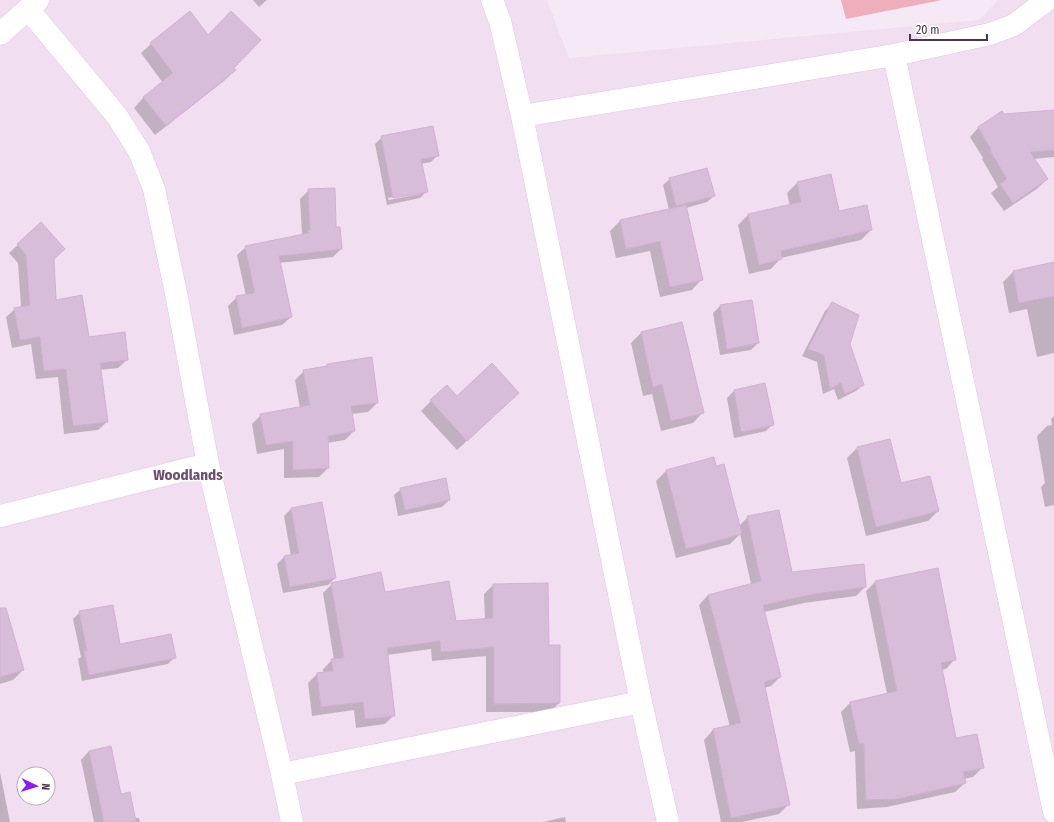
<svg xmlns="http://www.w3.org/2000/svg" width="1054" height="822" viewBox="0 0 1054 822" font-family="'Fira Sans Condensed',sans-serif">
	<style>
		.residential { fill: #f2def1; fill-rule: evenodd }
		.green { fill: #eeaebb }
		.shadow { fill: #0003; fill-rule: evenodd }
		.building { fill: #d8bdd9; stroke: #d3b0d5 }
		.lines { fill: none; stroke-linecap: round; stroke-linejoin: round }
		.minor-casing { stroke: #e1c8e1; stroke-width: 23 }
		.minor { stroke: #fff; stroke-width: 22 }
		.labels { text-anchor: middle; stroke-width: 3; stroke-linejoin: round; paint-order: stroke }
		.district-label { font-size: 15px; font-weight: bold; fill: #6d4c6f; stroke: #fff }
	</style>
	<rect width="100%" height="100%" fill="#f6e9f6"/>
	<path class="residential" d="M 0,0 L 547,0 L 569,58 L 979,20 L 998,0 L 1054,0 L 1054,822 L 0,822 ZM 24,774 L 48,774 L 48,798 L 24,798 Z"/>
	<path class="green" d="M 841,0 L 942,0 L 846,19 Z"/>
	<path class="shadow" d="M 253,0 L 267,0 L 259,7 Z
		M 151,44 L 233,68 L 235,70 L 225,80 L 155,135 L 134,108 L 143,98 L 163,83 L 141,53 Z
		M 1054,111 L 1054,157 L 1033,159 L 1047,179 L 1038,188 L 1004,211 L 991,193 L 998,187 L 982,159 L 983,158 L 970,137 L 978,128 L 1002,112 L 1004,115 Z
		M 382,137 L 438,155 L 431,162 L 421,164 L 427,191 L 420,198 L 387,205 L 375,144 ZM 420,192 L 420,194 L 389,200 L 388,198 Z
		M 670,179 L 714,196 L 707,202 L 686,208 L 702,279 L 692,290 L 660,297 L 650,251 L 616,258 L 610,231 L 620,221 L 669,210 L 663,185 Z
		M 797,183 L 839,213 L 871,230 L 861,240 L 781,258 L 771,269 L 749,274 L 738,225 L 748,215 L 790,206 L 787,193 Z
		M 309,190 L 341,249 L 333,257 L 279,263 L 291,317 L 282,325 L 234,335 L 228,306 L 237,297 L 246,296 L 237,255 L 246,247 L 302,235 L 300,199 Z
		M 41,224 L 53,259 L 55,301 L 88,338 L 127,360 L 118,368 L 100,370 L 107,422 L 98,430 L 64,434 L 58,377 L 36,379 L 31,344 L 12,348 L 6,317 L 15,309 L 21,307 L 18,263 L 9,253 Z
		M 1054,263 L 1054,353 L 1037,357 L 1027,309 L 1009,313 L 1003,282 L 1013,272 Z
		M 751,301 L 758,343 L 751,350 L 720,355 L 713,313 L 720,306 Z
		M 832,304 L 849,344 L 863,385 L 856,391 L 838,400 L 834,389 L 823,394 L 817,362 L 802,356 L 825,311 Z
		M 682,323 L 703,412 L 693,423 L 661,431 L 652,394 L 643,396 L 631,343 L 641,333 Z
		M 327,365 L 377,403 L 368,412 L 351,414 L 354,431 L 345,440 L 327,443 L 328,468 L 319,477 L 284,478 L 284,449 L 257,454 L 252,424 L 261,415 L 300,408 L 295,380 L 304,371 L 325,367 Z
		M 734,391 L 773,424 L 766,431 L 734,438 L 727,398 Z
		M 431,401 L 508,403 L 457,450 L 421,411 Z
		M 1054,416 L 1054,505 L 1045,507 L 1041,487 L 1045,483 L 1037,436 L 1047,426 L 1052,425 L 1051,419 Z
		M 857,448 L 900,484 L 938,511 L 928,521 L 866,536 L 847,458 Z
		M 714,459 L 716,467 L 739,526 L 748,517 L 791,574 L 865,587 L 856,596 L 804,603 L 764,612 L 780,677 L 771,686 L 764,688 L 789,804 L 779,814 L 742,822 L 721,822 L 704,740 L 713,730 L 730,727 L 699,605 L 708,595 L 751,584 L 740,534 L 730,544 L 676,558 L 656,481 L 666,471 Z
		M 401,489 L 449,500 L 442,507 L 398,516 L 394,495 Z
		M 321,504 L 335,578 L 328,585 L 283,593 L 277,564 L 284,557 L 291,556 L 284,516 L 291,509 Z
		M 875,582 L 955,659 L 946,669 L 941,670 L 955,739 L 982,768 L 973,777 L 964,779 L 965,783 L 955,792 L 887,807 L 857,809 L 855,751 L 850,752 L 841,712 L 850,703 L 887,694 L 866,591 Z
		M 332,584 L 385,593 L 455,622 L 485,620 L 484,594 L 493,585 L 548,646 L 559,703 L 550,712 L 486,712 L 486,656 L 432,661 L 431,649 L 387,655 L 394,715 L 385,724 L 356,728 L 354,710 L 312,716 L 308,683 L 317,674 L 323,673 L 323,669 L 332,660 L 334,660 L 323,593 Z
		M 80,612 L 119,646 L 175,657 L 168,664 L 82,681 L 78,659 L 81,657 L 73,619 Z
		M 0,614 L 23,670 L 13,680 L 0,684 Z
		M 89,751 L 120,795 L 135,818 L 139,818 L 140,822 L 94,822 L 81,760 Z
		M 0,772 L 10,822 L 0,822 Z
		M 565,817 L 566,822 L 543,822 Z"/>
	<path class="building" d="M 190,11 L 208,35 L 231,11 L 261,40 L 234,68 L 236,70 L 166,126 L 143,97 L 173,73 L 150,43 Z
		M 1054,110 L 1054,150 L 1030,152 L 1048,179 L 1013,203 L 1000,184 L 1007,179 L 990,150 L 991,149 L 978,127 L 1002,111 L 1004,114 Z
		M 433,126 L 439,156 L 421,159 L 428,192 L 393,198 L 381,136 Z
		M 707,168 L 715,196 L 676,206 L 669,178 Z
		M 831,174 L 839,211 L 867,205 L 872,230 L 781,251 L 782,259 L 759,265 L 748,214 L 801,202 L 797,182 Z
		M 335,188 L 336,227 L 340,227 L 342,249 L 279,256 L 292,317 L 242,328 L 236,296 L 255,293 L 245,246 L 309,233 L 308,230 L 310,230 L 308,189 Z
		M 686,205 L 703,280 L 670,287 L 660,241 L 626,249 L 620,220 Z
		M 41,222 L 65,249 L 54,259 L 56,300 L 82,295 L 89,337 L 125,332 L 128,360 L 100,363 L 108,422 L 73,426 L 66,369 L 44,371 L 40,337 L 20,340 L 14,308 L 30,305 L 26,255 L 17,244 Z
		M 1054,262 L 1054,296 L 1019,303 L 1013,271 Z
		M 752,300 L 759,343 L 727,349 L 720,305 Z
		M 832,302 L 859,315 L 850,344 L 864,385 L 845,394 L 841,383 L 830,389 L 824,355 L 808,349 Z
		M 682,322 L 704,413 L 671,421 L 662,384 L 653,387 L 641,332 Z
		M 372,357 L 378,403 L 351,406 L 355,431 L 328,436 L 329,468 L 293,470 L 293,441 L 266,445 L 260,414 L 310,405 L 303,370 L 327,366 L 327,364 Z
		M 492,363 L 519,393 L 467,441 L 430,400 L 447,385 L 457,396 Z
		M 765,383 L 774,425 L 741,432 L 734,390 Z
		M 890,439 L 901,483 L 930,476 L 939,511 L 876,527 L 857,447 Z
		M 714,457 L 716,466 L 724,464 L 742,534 L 686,549 L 666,470 Z
		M 446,478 L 450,500 L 405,510 L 400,488 Z
		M 322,502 L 336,578 L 290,587 L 284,556 L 299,553 L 291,508 Z
		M 779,510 L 792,572 L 864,564 L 866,587 L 814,594 L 763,605 L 781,677 L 764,682 L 790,805 L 731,818 L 713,729 L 741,723 L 708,595 L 761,581 L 747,516 Z
		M 938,568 L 956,660 L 941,663 L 956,738 L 977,734 L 984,768 L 963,772 L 966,783 L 897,799 L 866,800 L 864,743 L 859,744 L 850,702 L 897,691 L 875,581 Z
		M 381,572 L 385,592 L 449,581 L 456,621 L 493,618 L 493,584 L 548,583 L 549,645 L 560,645 L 560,703 L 494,704 L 494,647 L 441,652 L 440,641 L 387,648 L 395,716 L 365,719 L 363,702 L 321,707 L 317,673 L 333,671 L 331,659 L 344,658 L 331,583 Z
		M 113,605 L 120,644 L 171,634 L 176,658 L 89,675 L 84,651 L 87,651 L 79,611 Z
		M 0,608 L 6,608 L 24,670 L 0,677 Z
		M 111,746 L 121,794 L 130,792 L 136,822 L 104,822 L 89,751 Z"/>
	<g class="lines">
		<defs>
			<path id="minor" d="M 492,0 L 500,21 L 522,116 L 641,702 L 668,822
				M 28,9 L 117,116 L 139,151 L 154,189 L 176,293 L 208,464 L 282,774 L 292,822
				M 0,34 L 38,0
				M 894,55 L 1054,812
				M 522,116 L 894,55 L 990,34 L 1014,25 L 1047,0
				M 0,516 L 208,464
				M 282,774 L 641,702"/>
		</defs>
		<use href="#minor" class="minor-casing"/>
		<use href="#minor" class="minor"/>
	</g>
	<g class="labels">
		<g class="district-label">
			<text x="188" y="480">Woodlands</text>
		</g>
	</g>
	<g transform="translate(36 786) rotate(94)"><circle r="19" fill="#ffffff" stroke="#b7afb7"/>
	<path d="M0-3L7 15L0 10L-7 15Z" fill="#8c18ff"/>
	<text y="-6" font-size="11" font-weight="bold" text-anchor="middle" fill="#4a364b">N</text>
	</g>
	<path d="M910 34v6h77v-6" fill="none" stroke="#4a364b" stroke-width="2"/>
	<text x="916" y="34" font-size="12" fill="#4a364b" stroke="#ffffff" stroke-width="3" paint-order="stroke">20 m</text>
</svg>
